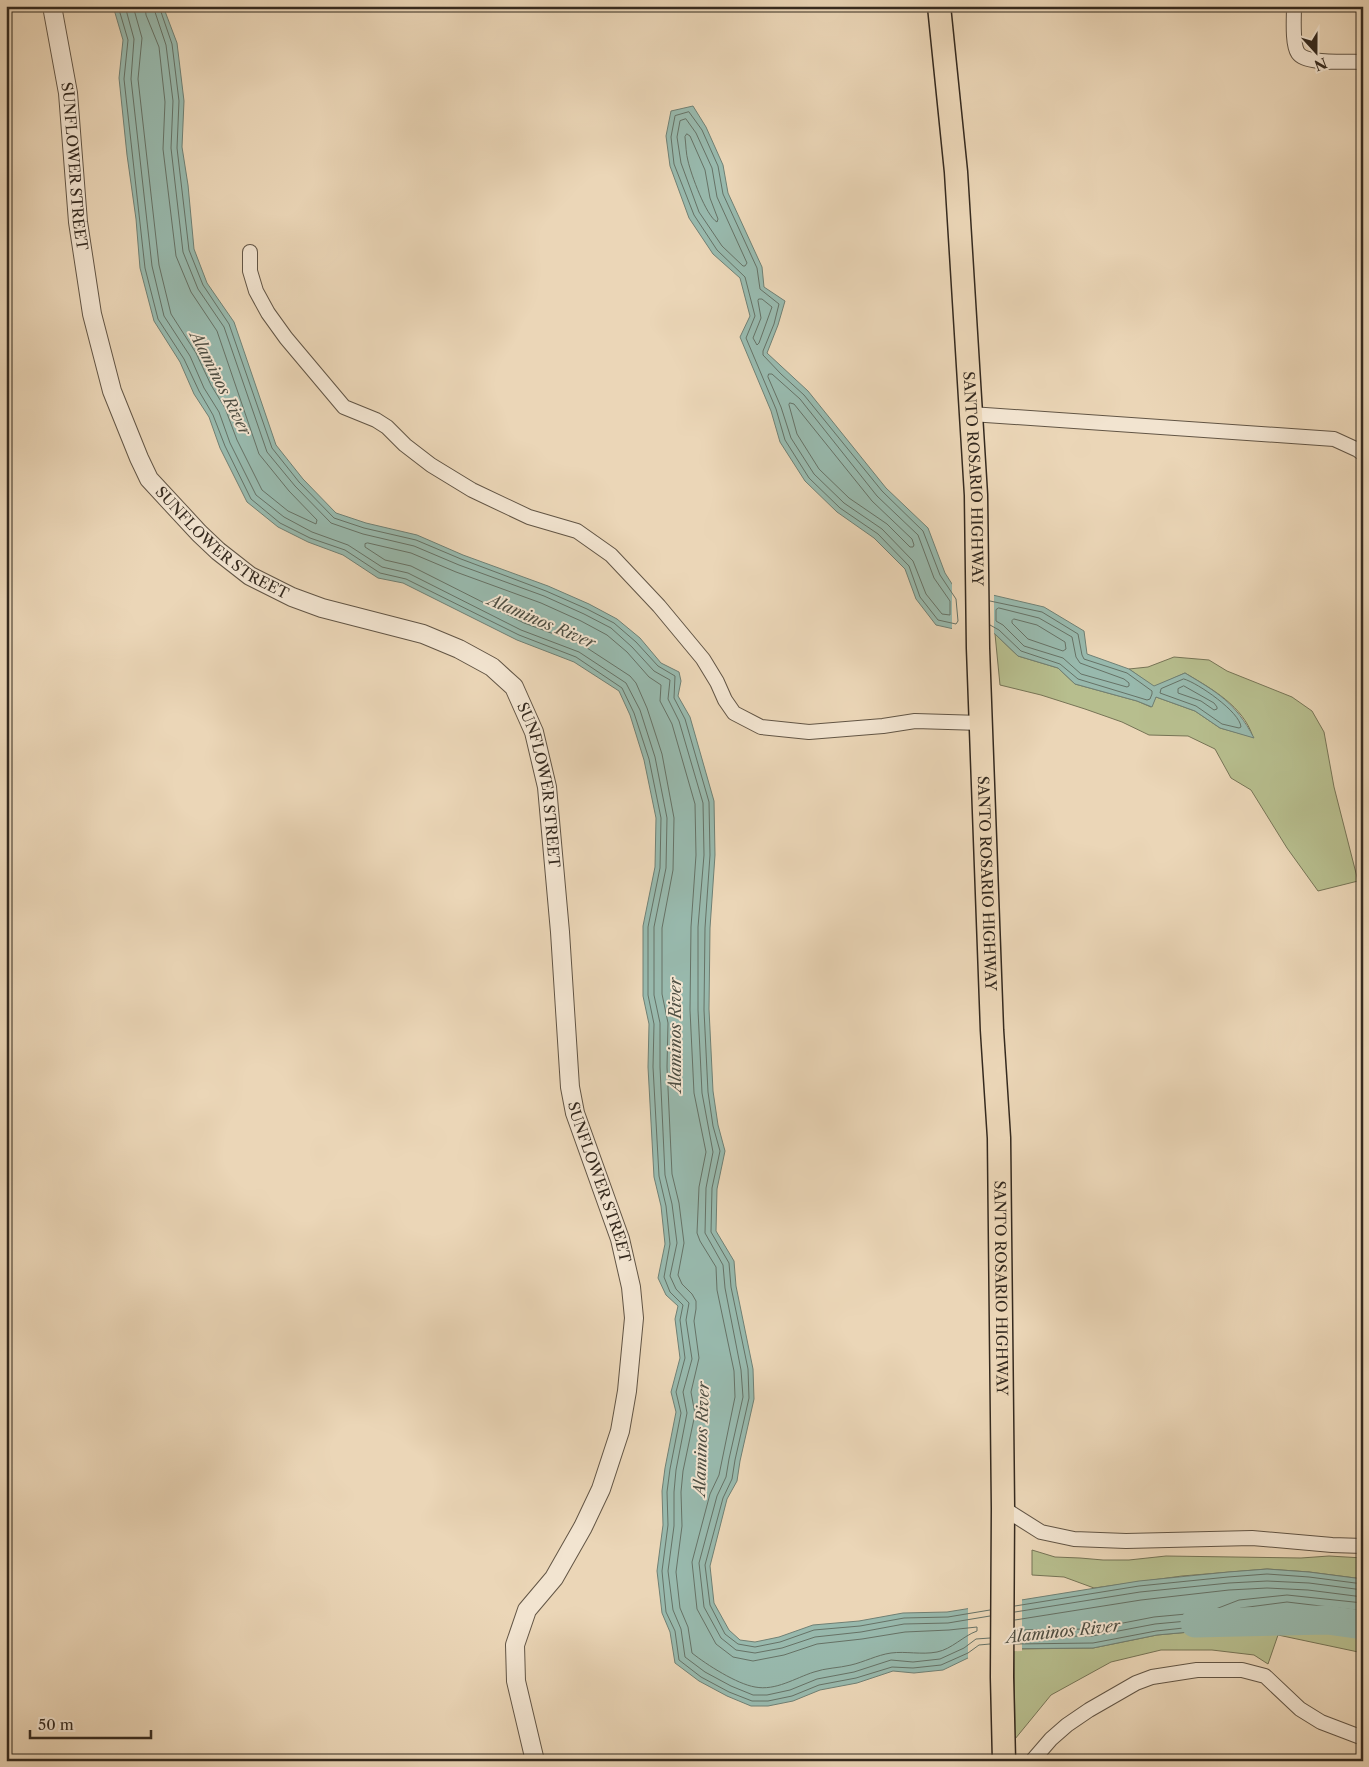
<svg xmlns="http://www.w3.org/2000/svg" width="1369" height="1767" viewBox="0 0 1369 1767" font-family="'Libre Caslon Text',serif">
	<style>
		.green { fill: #b7be8e; stroke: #767456 }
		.water { fill: #98b9ad; stroke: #708074 }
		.pier { fill: #ebd6b7 }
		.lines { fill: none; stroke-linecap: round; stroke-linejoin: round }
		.shore { stroke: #667266; stroke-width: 1 }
		.river { stroke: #98b9ad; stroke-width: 29 }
		.minor-casing { stroke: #625545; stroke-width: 16 }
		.tertiary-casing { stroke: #625545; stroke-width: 20 }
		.primary-casing { stroke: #352a1f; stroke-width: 25 }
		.minor { stroke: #f2e4d0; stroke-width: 14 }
		.tertiary { stroke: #f2e4d0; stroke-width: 18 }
		.primary { stroke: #ebd6b7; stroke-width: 22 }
		.labels { text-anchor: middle; stroke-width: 4; stroke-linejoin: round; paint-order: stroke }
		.street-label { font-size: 15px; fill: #352a1f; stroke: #f2e4d0 }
		.water-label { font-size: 16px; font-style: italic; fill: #4e4e42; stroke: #f2e4d0 }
	</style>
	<rect width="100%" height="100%" fill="#ebd6b7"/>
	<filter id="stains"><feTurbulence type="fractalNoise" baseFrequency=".004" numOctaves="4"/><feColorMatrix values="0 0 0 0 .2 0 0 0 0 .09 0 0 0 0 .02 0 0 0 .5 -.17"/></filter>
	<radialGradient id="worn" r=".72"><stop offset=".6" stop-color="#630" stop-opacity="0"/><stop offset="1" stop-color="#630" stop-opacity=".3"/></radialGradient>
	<path class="green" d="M 995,634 L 1018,656 L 1058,668 L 1075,684 L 1137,701 L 1151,707 L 1156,697 L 1195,711 L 1220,728 L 1253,737 C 1243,706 1212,689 1185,673 L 1154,687 L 1129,669 L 1148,667 L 1174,657 L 1209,660 L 1227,671 L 1292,697 L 1312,711 L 1324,732 L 1334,787 L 1358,881 L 1318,891 L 1287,848 L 1251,790 L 1231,778 L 1215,749 L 1188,736 L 1149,735 L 1122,722 L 1085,709 L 1041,695 L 1000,685 Z
		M 1032,1550 L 1055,1557 L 1080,1558 L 1103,1560 L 1129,1560 L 1166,1556 L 1301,1558 L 1329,1556 L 1363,1558 L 1363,1579 L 1309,1572 L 1267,1569 L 1182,1576 L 1094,1588 L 1064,1577 L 1032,1575 Z
		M 1288,1613 L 1363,1622 L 1363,1653 L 1278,1635 L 1268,1664 L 1254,1655 L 1212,1650 L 1161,1650 L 1111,1662 L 1051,1695 L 1015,1739 L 1014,1649 L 1093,1648 L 1157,1635 L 1212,1630 L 1243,1619 Z"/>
	<path class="water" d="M 113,6 L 163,6 L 177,43 L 184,101 L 182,147 L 188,185 L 194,249 L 207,283 L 234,322 L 276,445 L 303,479 L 336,513 L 366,523 L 417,535 L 463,555 L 548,586 L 589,604 L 617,619 L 640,638 L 661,663 L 679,672 L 681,681 L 678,696 L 690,717 L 714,801 L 715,855 L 710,928 L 709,1009 L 713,1091 L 718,1125 L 725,1151 L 717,1189 L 716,1231 L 734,1261 L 736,1286 L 753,1369 L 754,1399 L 740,1461 L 737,1481 L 727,1499 L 710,1566 L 714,1603 L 729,1630 L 740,1640 L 755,1642 L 779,1637 L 813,1625 L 859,1621 L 903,1613 L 947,1612 L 1139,1581 L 1228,1572 L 1267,1569 L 1309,1572 L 1363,1579 L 1363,1622 L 1288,1613 L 1243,1619 L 1212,1630 L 1157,1635 L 1093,1648 L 981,1649 L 970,1657 L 943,1670 L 914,1673 L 893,1671 L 857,1683 L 820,1690 L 793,1701 L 768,1706 L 751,1706 L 727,1696 L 699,1681 L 675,1663 L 670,1632 L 662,1613 L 657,1571 L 663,1525 L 662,1491 L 665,1468 L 676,1412 L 671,1392 L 680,1358 L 675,1319 L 678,1306 L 666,1295 L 658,1278 L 665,1244 L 661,1206 L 654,1177 L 648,1067 L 649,1024 L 643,996 L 643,926 L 655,867 L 656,818 L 644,760 L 630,715 L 619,691 L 574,662 L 517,640 L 403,583 L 378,578 L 343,555 L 308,542 L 278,527 L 247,502 L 220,448 L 209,417 L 194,394 L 180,362 L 154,321 L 140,268 L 136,219 L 127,155 L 119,78 L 123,40 Z
		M 693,106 L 706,127 L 723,165 L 728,193 L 762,267 L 764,287 L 785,301 L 778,325 L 767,353 L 808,391 L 886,488 L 928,528 L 945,573 L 961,598 L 963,631 L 936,625 L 916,599 L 905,569 L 874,538 L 837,512 L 805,481 L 780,442 L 771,411 L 740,337 L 750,316 L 740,278 L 713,254 L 689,218 L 670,166 L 666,136 L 671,111 Z
		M 984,593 L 1044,607 L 1084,631 L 1087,654 L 1129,669 L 1154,686 L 1185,673 C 1218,693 1235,702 1254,738 L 1220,728 L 1195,711 L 1156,697 L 1152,707 L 1137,701 L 1075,684 L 1058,668 L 1018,656 L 995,634 L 985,628 Z"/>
	<path class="pier" d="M 952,580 L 964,597 L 966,631 L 964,633 L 952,631 Z
		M 983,591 L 994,593 L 994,636 L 984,630 Z
		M 1022,1597 L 1022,1651 L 982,1652 L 968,1661 L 968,1606 Z"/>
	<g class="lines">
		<path class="shore" d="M 118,6 L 128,40 L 124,79 L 145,268 L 158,319 L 184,359 L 199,391 L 213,415 L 225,446 L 251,499 L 280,523 L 310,538 L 345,550 L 380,573 L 406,579 L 519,635 L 576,657 L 622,688 L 634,713 L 649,759 L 661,818 L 660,868 L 648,927 L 648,995 L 654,1024 L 653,1067 L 659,1176 L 666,1206 L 670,1244 L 664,1277 L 670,1292 L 683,1305 L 680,1320 L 685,1358 L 676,1392 L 681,1413 L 670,1469 L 667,1492 L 668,1525 L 662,1571 L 666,1612 L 675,1631 L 679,1660 L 701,1677 L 729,1692 L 752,1701 L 768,1701 L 792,1696 L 819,1685 L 856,1678 L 892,1667 L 913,1668 L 941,1665 L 968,1653 L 979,1645 L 990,1644
			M 125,6 L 134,39 L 131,79 L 152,266 L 164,316 L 190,356 L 204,388 L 219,412 L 230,443 L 256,495 L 284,517 L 312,532 L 348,545 L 382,567 L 408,573 L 521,630 L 579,652 L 626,683 L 640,710 L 655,757 L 667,818 L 666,868 L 654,927 L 654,995 L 660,1023 L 660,1067 L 665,1175 L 672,1204 L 677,1243 L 670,1276 L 676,1289 L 689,1303 L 686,1320 L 692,1359 L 683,1392 L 687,1413 L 676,1470 L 674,1492 L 674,1526 L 668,1571 L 673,1610 L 681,1629 L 685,1657 L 705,1672 L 731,1686 L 753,1695 L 767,1695 L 790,1690 L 817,1679 L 854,1672 L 891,1660 L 913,1662 L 940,1659 L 964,1648 L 976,1639 L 990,1638
			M 133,6 L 142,38 L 138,79 L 159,265 L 171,314 L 196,353 L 211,385 L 225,408 L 237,440 L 262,490 L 288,511 L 316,524 L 317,520 L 289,491 L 259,454 L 217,331 L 191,292 L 176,256 L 163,149 L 165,102 L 159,47 L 146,15 L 145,6
			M 153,6 L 166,45 L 173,101 L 171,148 L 183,252 L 198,289 L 224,327 L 267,452 L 295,486 L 331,523 L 363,534 L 414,546 L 459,565 L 544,596 L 584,614 L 611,628 L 632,647 L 654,671 L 670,680 L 668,699 L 679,721 L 703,803 L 704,855 L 698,927 L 698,1010 L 702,1093 L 713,1152 L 706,1188 L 705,1233 L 723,1265 L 725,1288 L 741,1370 L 743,1397 L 729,1459 L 726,1477 L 717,1496 L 699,1563 L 704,1607 L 721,1638 L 736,1650 L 755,1653 L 782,1648 L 815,1637 L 861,1632 L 904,1624 L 948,1623 L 990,1616
			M 159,6 L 172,44 L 179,101 L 177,148 L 189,250 L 203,285 L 229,324 L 272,448 L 299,482 L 334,518 L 364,528 L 416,540 L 461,559 L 546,591 L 587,609 L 614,623 L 636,642 L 658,666 L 675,676 L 674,698 L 685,719 L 709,802 L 710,855 L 705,928 L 704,1010 L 708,1092 L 713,1126 L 720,1151 L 712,1188 L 711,1232 L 729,1263 L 731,1287 L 748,1369 L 749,1398 L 735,1460 L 732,1479 L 723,1498 L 705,1565 L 710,1605 L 725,1634 L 738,1644 L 755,1647 L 780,1642 L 814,1630 L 860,1626 L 904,1618 L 948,1617 L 990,1610
			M 689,112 L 702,130 L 718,166 L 723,194 L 757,268 L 760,289 L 779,304 L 774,324 L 763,351 L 763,355 L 781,374 L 804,395 L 882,491 L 923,531 L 940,575 L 956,599 L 958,621 L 956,624 L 938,620 L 920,597 L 909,566 L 878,534 L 840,508 L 809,478 L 785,440 L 776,409 L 746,338 L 755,316 L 745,277 L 717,250 L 694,215 L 674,164 L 671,137 L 675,116 Z
			M 686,119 L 696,133 L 712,168 L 717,197 L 747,263 L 745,266 L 743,266 L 722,246 L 699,212 L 681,163 L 677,137 L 680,121 Z
			M 687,134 L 690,136 L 705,170 L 710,198 L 718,219 L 717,222 C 706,216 691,174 688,161 C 686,154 686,145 685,137 Z
			M 759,299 L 762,299 L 772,307 L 759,343 L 757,345 L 753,338 L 761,318 L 758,301 Z
			M 769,374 L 772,374 L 800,399 L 877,496 L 918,535 L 934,578 L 950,601 L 950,615 L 942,614 L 926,594 L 913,561 L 882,529 L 844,503 L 814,474 L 791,438 L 781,407 L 768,377 Z
			M 790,403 L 794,404 L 872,501 L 912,539 L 914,545 L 913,547 L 910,547 L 887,524 L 849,498 L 819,469 L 797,434 L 789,405 Z
			M 368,543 L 411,553 L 456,572 L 541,603 L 581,621 L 607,635 L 627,652 L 649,677 L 661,685 L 660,701 L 672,724 L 695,804 L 696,855 L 691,927 L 690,1010 L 694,1093 L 706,1152 L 699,1187 L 697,1233 L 700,1241 L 716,1267 L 717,1290 L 734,1371 L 735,1397 L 719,1475 L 710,1494 L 692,1562 L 697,1609 L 716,1644 L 733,1657 L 753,1661 L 784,1655 L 817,1644 L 862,1639 L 905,1632 L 949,1630 L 977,1627 L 977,1631 C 963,1636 952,1649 937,1652 C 921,1655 906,1651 891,1653 C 877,1655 864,1662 851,1665 C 839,1668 825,1668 814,1672 C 795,1678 776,1691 755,1687 C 737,1684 707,1665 692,1653 L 688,1627 L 680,1608 L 676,1572 L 682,1526 L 681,1492 L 683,1471 L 695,1414 L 691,1392 L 699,1358 L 694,1321 L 696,1309 L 696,1301 L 692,1294 L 682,1284 L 678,1275 L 684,1243 L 679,1203 L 672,1174 L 667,1067 L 668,1023 L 662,994 L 662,928 L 673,870 L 674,818 L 662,754 L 647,708 L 636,683 L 630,676 L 581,644 L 524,623 L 411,566 L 385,560 L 365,547 L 365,544 Z
			M 990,601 L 1042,612 L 1078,634 L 1082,655 L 1084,659 L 1127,673 L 1152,691 L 1152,694 L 1150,699 L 1147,700 L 1078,679 L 1060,664 L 1021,651 L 999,630 L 990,625
			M 999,608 L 1039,618 L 1072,637 L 1076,657 L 1080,663 L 1124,679 L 1129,683 L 1129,686 L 1127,687 L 1081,674 L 1063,658 L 1024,646 L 1003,625 L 996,621 L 996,610 Z
			M 1014,619 L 1037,625 L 1065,642 L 1066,649 L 1063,651 L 1028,639 L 1012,623 L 1012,621 Z
			M 1184,679 C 1198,683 1240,712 1241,727 L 1239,728 L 1222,724 L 1196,706 L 1160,693 L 1161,689 Z
			M 1184,686 L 1214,703 L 1217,707 L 1217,709 L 1214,710 L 1201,701 L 1178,693 L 1178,689 Z
			M 1015,1606 L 1139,1586 L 1228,1577 L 1267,1574 L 1309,1577 L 1363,1584
			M 1015,1612 L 1140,1592 L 1229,1583 L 1267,1581 L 1309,1583 L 1363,1590
			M 1015,1620 L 1141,1600 L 1229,1590 L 1267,1588 L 1308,1590 L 1363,1597
			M 1015,1630 L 1092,1629 L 1154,1617 L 1208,1612 L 1239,1600 L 1287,1595 L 1363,1603
			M 1015,1637 L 1092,1636 L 1155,1624 L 1209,1619 L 1241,1608 L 1287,1602 L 1363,1611
			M 1015,1644 L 1093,1643 L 1156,1631 L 1211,1625 L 1242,1614 L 1288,1608 L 1363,1617"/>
		<path class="river" d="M 1195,1623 L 1327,1620 L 1363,1625"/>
		<defs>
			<path id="minor" d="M 1294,6 C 1294,18 1292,44 1298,53 C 1306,65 1349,61 1363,62
				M 250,252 L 250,271 L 256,291 L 268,313 L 286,338 L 344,407 L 376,420 L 387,427 L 405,445 L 431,465 L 472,490 L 529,517 L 577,531 L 611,555 L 659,606 L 703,659 L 717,682 L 725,700 L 734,713 L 761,727 L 809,732 L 883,726 L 915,721 L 981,723
				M 971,414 L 1334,439 L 1358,450 L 1363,454
				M 1003,1508 L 1041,1532 L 1074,1539 L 1126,1541 L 1252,1538 L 1332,1545 L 1363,1546
				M 1032,1761 L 1051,1739 L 1067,1725 L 1089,1710 L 1136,1683 L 1152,1677 L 1197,1670 L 1242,1670 L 1265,1676 L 1300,1709 L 1321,1722 L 1363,1738"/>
			<g id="tertiary">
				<path id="s1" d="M 52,6 L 68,93 L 78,222 L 92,314 L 112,391 L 139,458 L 149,479 L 199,533 L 218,551 L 250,576 L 292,597 L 322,608 L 423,634 L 459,649 L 492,667 L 514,687 L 534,732 L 547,787 L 560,932 L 570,1087 L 575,1113 L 620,1239 L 631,1287 L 634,1318 L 627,1391 L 620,1431 L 601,1489 L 583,1527 L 554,1578 L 527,1610 L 515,1645 L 516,1681 L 535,1761"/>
			</g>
			<g id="primary">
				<path id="s2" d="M 939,6 L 956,172 L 976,495 L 978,648 L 992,1030 L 999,1138 L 1003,1508 L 1002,1677 L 1004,1761"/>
			</g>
		</defs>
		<use href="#minor" class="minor-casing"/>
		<use href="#tertiary" class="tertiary-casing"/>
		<use href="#primary" class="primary-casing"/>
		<use href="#minor" class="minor"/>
		<use href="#tertiary" class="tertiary"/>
		<use href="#primary" class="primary"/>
	</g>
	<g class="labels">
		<g class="street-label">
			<text dy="5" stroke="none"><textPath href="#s1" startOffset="162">SUNFLOWER STREET</textPath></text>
			<text dy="5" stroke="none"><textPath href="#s2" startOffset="474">SANTO ROSARIO HIGHWAY</textPath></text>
			<text dy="5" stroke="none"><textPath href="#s1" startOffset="584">SUNFLOWER STREET</textPath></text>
			<text dy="5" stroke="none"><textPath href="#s1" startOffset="1018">SUNFLOWER STREET</textPath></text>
			<text dy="5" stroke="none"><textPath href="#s2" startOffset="879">SANTO ROSARIO HIGHWAY</textPath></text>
			<text dy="5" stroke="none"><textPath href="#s1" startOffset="1422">SUNFLOWER STREET</textPath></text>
			<text dy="5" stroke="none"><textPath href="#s2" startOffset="1284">SANTO ROSARIO HIGHWAY</textPath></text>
		</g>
		<g class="water-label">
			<text transform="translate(221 383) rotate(63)" y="6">Alaminos River</text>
			<text transform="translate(542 621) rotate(23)" y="6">Alaminos River</text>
			<text transform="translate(675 1035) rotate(-90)" y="6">Alaminos River</text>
			<text transform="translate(701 1439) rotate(-88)" y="6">Alaminos River</text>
			<text transform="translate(1063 1631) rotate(-6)" y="6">Alaminos River</text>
		</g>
	</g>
	<rect width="1369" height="1767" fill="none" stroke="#ebd6b7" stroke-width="25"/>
	<rect x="8" y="8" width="1354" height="1752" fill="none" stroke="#352a1f" stroke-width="2.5"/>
	<rect x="12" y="12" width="1344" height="1742" fill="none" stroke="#352a1f"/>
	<g transform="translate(1316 52) rotate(159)" stroke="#f2e4d0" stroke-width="4" paint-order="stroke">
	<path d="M0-4L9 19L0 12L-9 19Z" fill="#352a1f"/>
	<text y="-8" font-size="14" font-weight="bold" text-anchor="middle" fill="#352a1f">N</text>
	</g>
	<path d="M30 1730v8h121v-8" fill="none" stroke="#352a1f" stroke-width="2.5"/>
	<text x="38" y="1730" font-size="15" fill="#352a1f" stroke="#f2e4d0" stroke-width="4" paint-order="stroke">50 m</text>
	<rect width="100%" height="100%" filter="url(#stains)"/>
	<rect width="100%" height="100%" fill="url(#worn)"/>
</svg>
